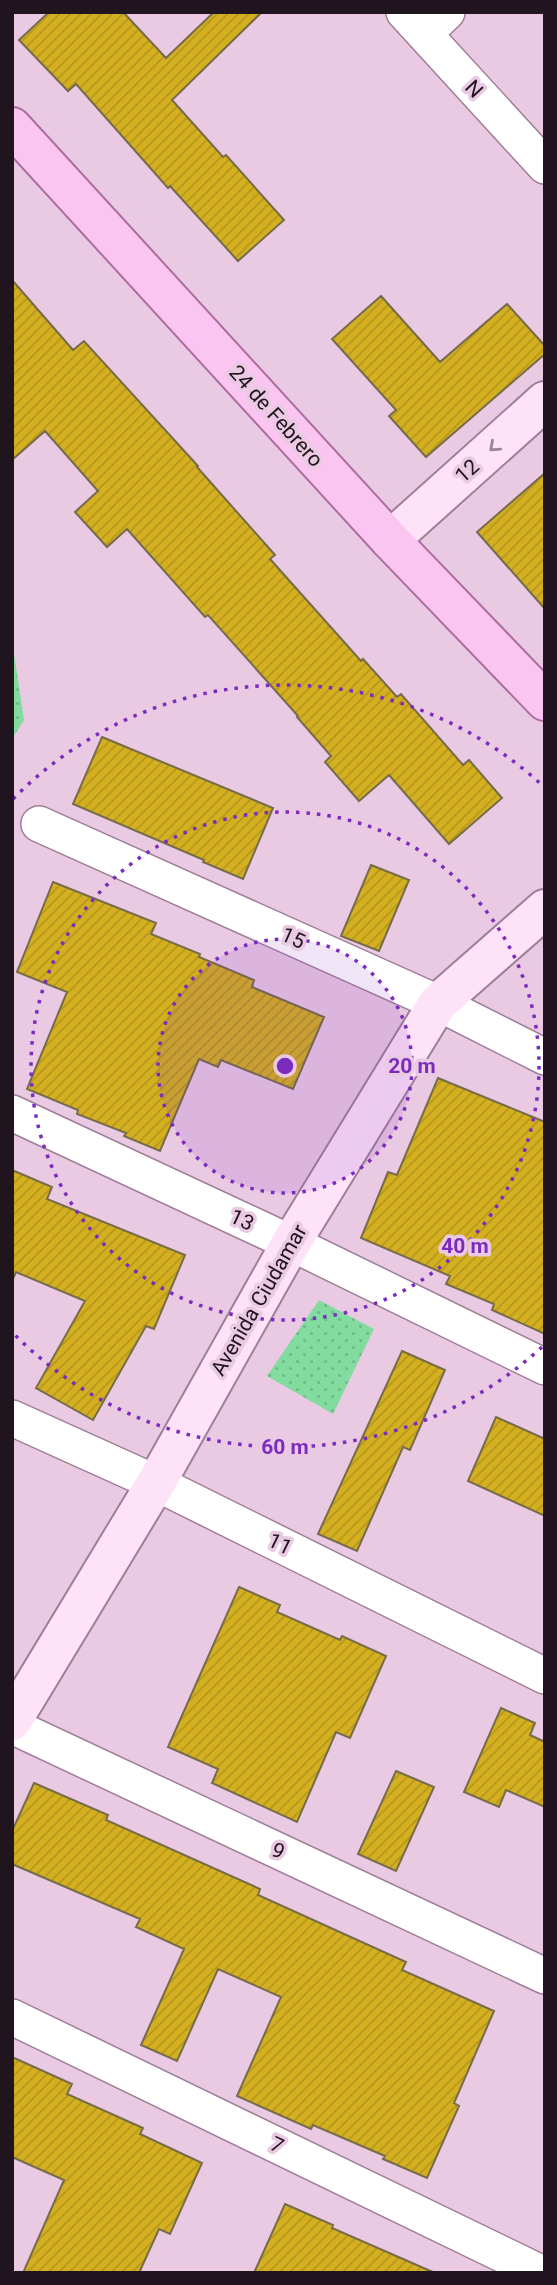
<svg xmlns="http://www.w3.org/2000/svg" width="557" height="2285" viewBox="0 0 557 2285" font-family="Roboto,sans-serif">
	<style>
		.grass { fill: url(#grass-dots) }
		.building { fill: url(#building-hatch); stroke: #766c4a; stroke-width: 2 }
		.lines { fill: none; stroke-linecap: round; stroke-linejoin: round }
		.minor-casing { stroke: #9e7f97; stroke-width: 38 }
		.secondary-casing { stroke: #9e7f97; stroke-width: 42 }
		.primary-casing { stroke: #ac6ea1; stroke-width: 42 }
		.minor { stroke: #fff; stroke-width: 35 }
		.secondary { stroke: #fde2f8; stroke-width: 38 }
		.primary { stroke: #fac5f1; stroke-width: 38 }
		.oneway { stroke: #9a8596 }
		.ring { fill: none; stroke: #7b2cbf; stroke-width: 3.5; stroke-dasharray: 3.5 7 }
		.labels { text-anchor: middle; stroke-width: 7; stroke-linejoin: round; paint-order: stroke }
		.street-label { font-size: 21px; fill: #20141e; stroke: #eac9e3 }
		.centre { fill: #7b2cbf; stroke: #eac9e3; stroke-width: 3.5 }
		.ring-label { font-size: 21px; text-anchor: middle; font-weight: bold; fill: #7b2cbf; stroke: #eac9e3; stroke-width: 7; stroke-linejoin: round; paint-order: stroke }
	</style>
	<defs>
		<pattern id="grass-dots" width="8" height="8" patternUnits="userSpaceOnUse" patternTransform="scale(1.75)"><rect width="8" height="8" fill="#82db9f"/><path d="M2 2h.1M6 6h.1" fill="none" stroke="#70bb88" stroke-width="1.8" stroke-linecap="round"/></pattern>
		<pattern id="building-hatch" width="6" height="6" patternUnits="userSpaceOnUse" patternTransform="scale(1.75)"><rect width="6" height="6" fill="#d4b020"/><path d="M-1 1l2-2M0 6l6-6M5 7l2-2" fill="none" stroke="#b6961d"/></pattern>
	</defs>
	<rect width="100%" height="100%" fill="#eac9e3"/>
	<path class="grass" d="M 12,640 L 24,720 L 12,739 Z
		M 319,1300 L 374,1329 L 333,1414 L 267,1376 Z"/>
	<path class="building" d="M 49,12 L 123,12 L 166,58 L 214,12 L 262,12 L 172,100 L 223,157 L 226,155 L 284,220 L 238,261 L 170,186 L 168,188 L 76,84 L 68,91 L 19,40 Z
		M 12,280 L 73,350 L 84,341 L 198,466 L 197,467 L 275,555 L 270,559 L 361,661 L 363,659 L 397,697 L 401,694 L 463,765 L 469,760 L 502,798 L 449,844 L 389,775 L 359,801 L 325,762 L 331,756 L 297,717 L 298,716 L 208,615 L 205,617 L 127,529 L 107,547 L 75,512 L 98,491 L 45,431 L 12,460 Z
		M 381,296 L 440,362 L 507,304 L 545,346 L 545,354 L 426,457 L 389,416 L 396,410 L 332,339 Z
		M 545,473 L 545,609 L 477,532 Z
		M 102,737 L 273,808 L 243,879 L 203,862 L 204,860 L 73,804 Z
		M 371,865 L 409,880 L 379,951 L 341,936 Z
		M 53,882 L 156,923 L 151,934 L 200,954 L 199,957 L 254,980 L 252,987 L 324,1017 L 293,1089 L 221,1060 L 218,1067 L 199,1059 L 160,1151 L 124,1136 L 126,1133 L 77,1114 L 78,1110 L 27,1089 L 67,992 L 17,972 Z
		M 438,1078 L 545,1122 L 545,1334 L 492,1310 L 494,1304 L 446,1284 L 450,1276 L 361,1238 L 388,1172 L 397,1175 Z
		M 12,1170 L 52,1187 L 47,1199 L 185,1255 L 154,1329 L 146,1326 L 93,1420 L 36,1388 L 85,1301 L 16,1272 L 12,1281 Z
		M 402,1351 L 445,1370 L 410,1450 L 403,1447 L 357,1551 L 318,1534 Z
		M 496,1417 L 545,1439 L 545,1516 L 468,1481 Z
		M 239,1587 L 280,1605 L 277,1612 L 340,1640 L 342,1636 L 386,1656 L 350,1738 L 336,1732 L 297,1822 L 212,1783 L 218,1769 L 168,1747 Z
		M 501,1708 L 535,1723 L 530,1735 L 545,1742 L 545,1807 L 506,1790 L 499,1807 L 464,1792 Z
		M 396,1771 L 434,1787 L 396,1871 L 358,1854 Z
		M 34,1783 L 108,1815 L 106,1820 L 260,1889 L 258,1895 L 406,1962 L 402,1970 L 494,2011 L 454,2103 L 459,2106 L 427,2178 L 383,2159 L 385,2156 L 313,2125 L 311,2129 L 237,2096 L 281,1997 L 218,1969 L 177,2061 L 141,2045 L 184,1949 L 136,1927 L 140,1919 L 12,1864 L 12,1831 Z
		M 12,2057 L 72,2084 L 67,2094 L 143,2128 L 140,2134 L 202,2163 L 170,2234 L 159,2229 L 139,2273 L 23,2273 L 64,2180 L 12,2157 Z
		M 285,2204 L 333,2225 L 332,2228 L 435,2273 L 254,2273 Z"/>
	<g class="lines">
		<defs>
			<path id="minor" d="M 404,12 L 545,166
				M 424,34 L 447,12
				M 39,824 L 438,1003 L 545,1057
				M 12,1113 L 291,1243 L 545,1367
				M 12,1418 L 156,1483 L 545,1676
				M 12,1726 L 545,1976
				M 12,2017 L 541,2273"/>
			<path id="secondary" d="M 390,540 L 545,401
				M 12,1721 L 156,1483 L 291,1243 L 438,1003 L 545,909"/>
			<path id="primary" d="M 12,127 L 390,540 L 545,701"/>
		</defs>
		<use href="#minor" class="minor-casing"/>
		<use href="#secondary" class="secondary-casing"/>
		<use href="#primary" class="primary-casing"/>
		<use href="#minor" class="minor"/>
		<use href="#secondary" class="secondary"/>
		<use href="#primary" class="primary"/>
	</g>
	<defs><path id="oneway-chevron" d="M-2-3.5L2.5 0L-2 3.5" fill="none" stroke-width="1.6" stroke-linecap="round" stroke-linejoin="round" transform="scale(1.75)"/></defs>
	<use class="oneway" href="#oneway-chevron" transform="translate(494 447) rotate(138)"/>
	<circle cx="285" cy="1066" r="127" fill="#7b2cbf" fill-opacity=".12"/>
	<g class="ring">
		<circle cx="285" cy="1066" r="127"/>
		<circle cx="285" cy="1066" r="254"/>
		<path d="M542 1347A381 381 0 0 1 13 1333M13 799A381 381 0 0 1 542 785"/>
	</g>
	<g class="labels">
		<g class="street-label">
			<text transform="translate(474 89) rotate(47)" y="7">N</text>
			<text transform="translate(276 416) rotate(48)" y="7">24 de Febrero</text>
			<text transform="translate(467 471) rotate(-42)" y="7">12</text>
			<text transform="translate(293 938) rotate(24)" y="7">15</text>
			<text transform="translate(242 1220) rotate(25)" y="7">13</text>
			<text transform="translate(259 1300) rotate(-60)" y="7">Avenida Ciudamar</text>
			<text transform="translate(280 1544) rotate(26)" y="7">11</text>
			<text transform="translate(278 1851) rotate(25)" y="7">9</text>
			<text transform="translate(277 2145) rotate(26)" y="7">7</text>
		</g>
	</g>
	<circle cx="285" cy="1066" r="10" class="centre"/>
	<g class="ring-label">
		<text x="412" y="1073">20 m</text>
		<text x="465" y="1253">40 m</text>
		<text x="285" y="1454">60 m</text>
	</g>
	<rect width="557" height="2285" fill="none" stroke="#20141e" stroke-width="28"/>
</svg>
